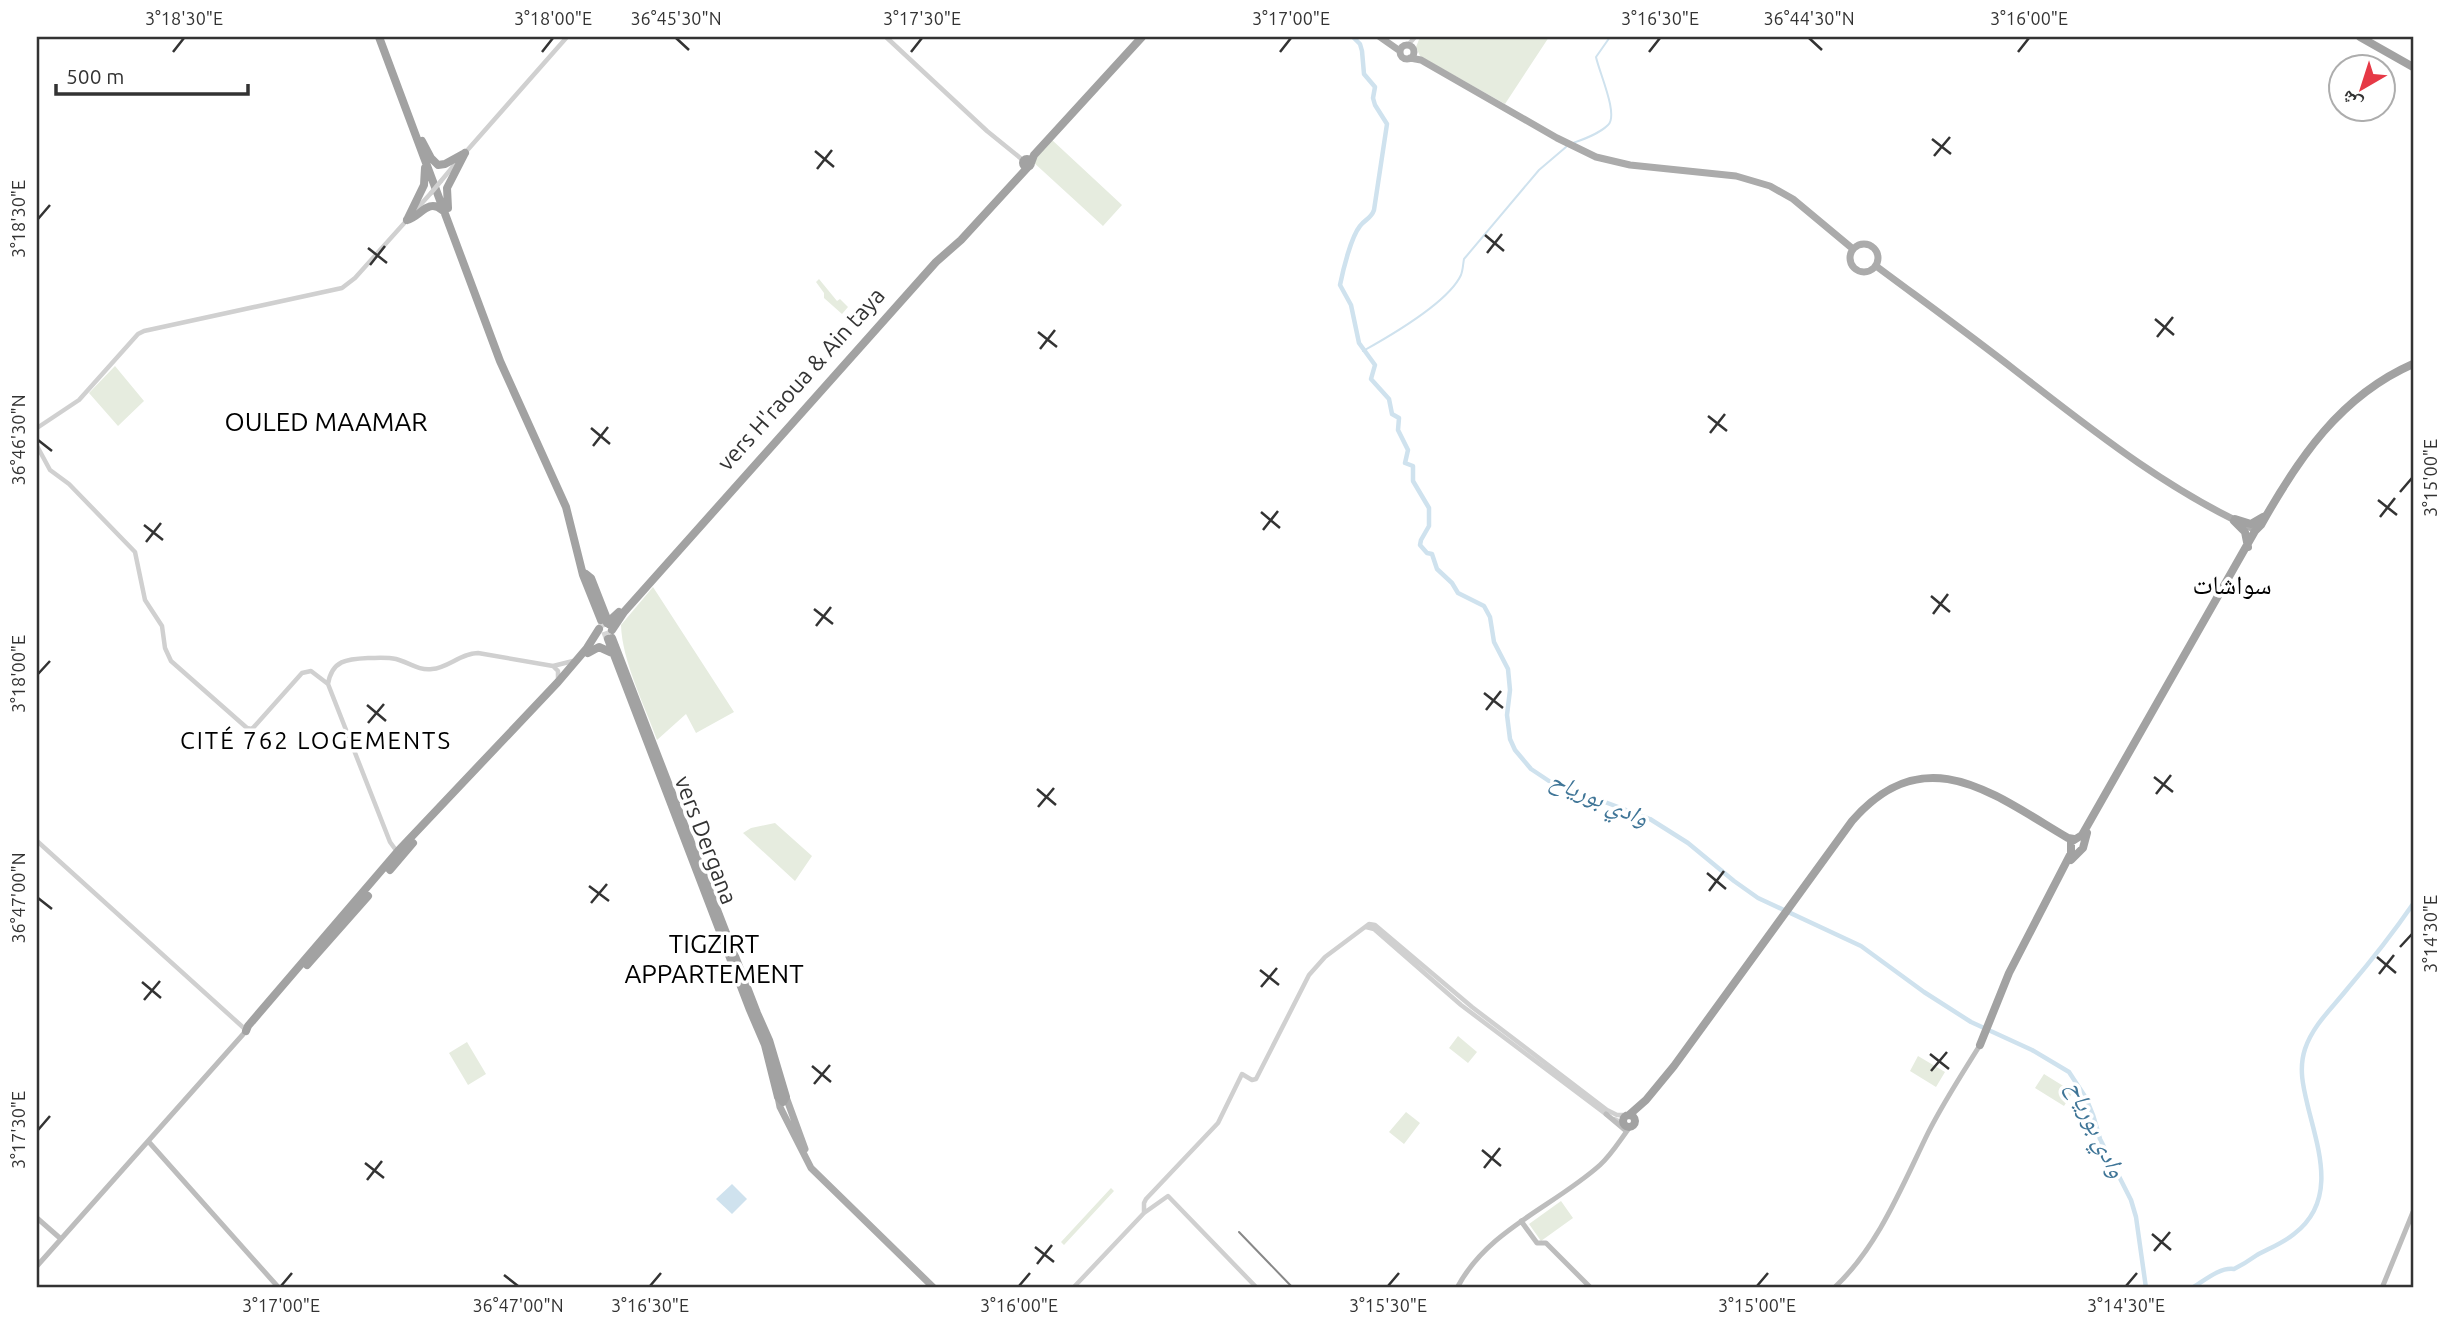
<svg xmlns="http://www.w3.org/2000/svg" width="2450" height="1325" viewBox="0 0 2450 1325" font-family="Ubuntu,'Noto Naskh Arabic',sans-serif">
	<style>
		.green { fill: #e6ecdf }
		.water { fill: #cfe2ee }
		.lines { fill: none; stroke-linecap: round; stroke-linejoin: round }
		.stream { stroke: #cfe2ee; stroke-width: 2 }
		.river { stroke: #cfe2ee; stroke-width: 4.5 }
		.trunk-tunnel { stroke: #d6d6d6; stroke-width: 8; stroke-dasharray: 8 4; stroke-linecap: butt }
		.tertiary { stroke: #d0d0d0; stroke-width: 4.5 }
		.secondary { stroke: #bdbdbd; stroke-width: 5 }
		.primary { stroke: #ababab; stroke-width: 7 }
		.trunk { stroke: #a2a2a2; stroke-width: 8 }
		.tram { stroke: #888; stroke-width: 2 }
		.tertiary-bridge { stroke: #d0d0d0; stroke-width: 4.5 }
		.ticks { fill: none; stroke: #333; stroke-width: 2.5 }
		.labels { text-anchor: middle; stroke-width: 7; stroke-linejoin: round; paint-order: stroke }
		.street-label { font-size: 23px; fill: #333; stroke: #fff }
		.neighbourhood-label { font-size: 24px; letter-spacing: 2px; fill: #000; stroke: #fff }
		.water-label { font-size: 24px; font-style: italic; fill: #3f7597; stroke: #fff }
		.quarter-label { font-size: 26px; fill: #000; stroke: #fff }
		.neatline { fill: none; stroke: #333; stroke-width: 2.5 }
		.ticks-label { font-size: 18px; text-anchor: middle; fill: #333 }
	</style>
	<rect width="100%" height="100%" fill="#fff"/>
	<path class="green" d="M 1420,37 L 1549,37 L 1505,104 L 1420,56 L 1416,47 Z
		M 1051,139 L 1122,205 L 1103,226 L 1032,161 Z
		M 819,279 L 837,301 L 840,299 L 848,307 L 842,314 L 824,298 L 824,293 L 816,282 Z
		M 115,366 L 144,401 L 118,426 L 89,393 Z
		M 653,587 L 734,712 L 696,733 L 686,714 L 657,740 C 645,706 622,661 621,625 Z
		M 775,823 L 812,856 L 795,881 L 743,833 L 751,828 Z
		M 1458,1036 L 1477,1052 L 1468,1063 L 1449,1048 Z
		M 467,1042 L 486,1074 L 468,1085 L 449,1053 Z
		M 1918,1056 L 1945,1072 L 1936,1087 L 1910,1071 Z
		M 2044,1074 L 2073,1092 L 2064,1106 L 2035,1088 Z
		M 1406,1112 L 1420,1123 L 1404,1144 L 1389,1132 Z
		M 1111,1188 L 1114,1191 L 1064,1245 L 1061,1242 Z
		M 1561,1201 L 1573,1218 L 1541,1241 L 1529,1224 Z"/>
	<path class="water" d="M 732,1184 L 747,1199 L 732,1214 L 716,1199 Z"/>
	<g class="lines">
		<path class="stream" d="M 1573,143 C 1584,139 1599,134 1608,125 C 1619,115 1599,72 1596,57 L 1610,37
			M 1363,351 C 1390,336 1448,303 1461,275 C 1463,270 1463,264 1464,259 L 1539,170 L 1566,147"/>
		<path class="river" d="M 1353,37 L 1360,44 L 1362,51 L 1364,74 L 1375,87 L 1373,98 L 1375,105 L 1387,124 L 1374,210 C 1371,219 1365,219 1360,226 C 1351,237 1343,270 1340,285 L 1351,305 L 1359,343 L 1375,365 L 1371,379 L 1389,399 L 1392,414 L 1399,418 L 1398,430 L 1408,450 L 1405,463 L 1413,466 L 1413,481 L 1429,508 L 1429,526 L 1421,540 L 1420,545 L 1427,553 L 1432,554 L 1437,569 L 1452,583 L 1458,593 L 1484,606 L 1490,617 L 1494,642 L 1508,669 L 1510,690 L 1507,715 L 1510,739 L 1515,750 L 1531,769 L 1549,781 L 1650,819 L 1688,843 L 1734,881 L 1758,898 L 1861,946 L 1924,992 L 1971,1022 L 2032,1050 L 2069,1072 L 2086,1098 L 2093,1115 L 2100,1139 L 2131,1200 L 2136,1217 L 2146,1288
			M 2192,1288 C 2204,1281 2219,1267 2234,1269 C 2242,1265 2250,1260 2257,1255 C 2270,1248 2283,1243 2294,1234 C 2336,1202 2320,1154 2309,1111 C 2304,1090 2298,1070 2305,1049 C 2313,1025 2333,1007 2348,988 C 2371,961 2393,933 2413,904"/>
		<path class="trunk-tunnel" d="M 601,620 L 608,639"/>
		<path class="tertiary" d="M 886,37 L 987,131 L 1024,161
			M 1408,45 L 1415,37
			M 464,154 L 567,37
			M 441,181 L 456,163
			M 413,213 L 431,193
			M 37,428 L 79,400 L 138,334 L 144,331 L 342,288 L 355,278 L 407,220
			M 37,446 L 50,470 L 69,484 L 135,552 L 145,600 L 162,626 L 165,648 L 171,661 L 247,728 L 252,729 L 302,673 L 311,671 L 328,684
			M 558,679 L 558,671 L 553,666 L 573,661
			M 37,841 L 246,1030
			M 398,853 L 390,842 L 328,684 C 332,660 347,659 368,658 C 377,658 387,657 396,659 C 408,662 419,671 432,669 C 448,668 461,653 478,653 L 553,666
			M 1366,927 L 1374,929 L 1461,1005 L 1607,1115
			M 1614,1119 L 1623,1123
			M 1144,1213 L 1144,1203 L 1146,1199 L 1218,1123 L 1242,1074 L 1252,1080 L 1256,1079 L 1309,975 L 1325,957 L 1369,924 L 1375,925 L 1472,1007 L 1607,1110 L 1617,1115 L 1627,1115
			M 1073,1288 L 1144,1213 L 1168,1196 L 1257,1288"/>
		<path class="secondary" d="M 1606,1114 L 1625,1130
			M 148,1141 L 279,1288
			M 37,1218 L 61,1239
			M 1521,1221 L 1537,1243 L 1546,1243 L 1591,1288
			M 37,1266 L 246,1031
			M 1457,1288 C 1487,1230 1553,1207 1600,1165 C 1612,1154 1620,1140 1630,1127
			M 1834,1288 C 1878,1247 1902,1186 1928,1133 C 1943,1103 1962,1074 1980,1045
			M 2382,1288 L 2413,1212"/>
		<path class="primary" d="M 1380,37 L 1400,51
			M1400 52a7 7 0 1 1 14 0a7 7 0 1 1-14 0Z
			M 1410,58 L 1421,60 L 1557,138 L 1596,157 L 1630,165 L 1736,176 L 1770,186 L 1793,199 L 1853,249
			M1850 258a14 14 0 1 1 28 0a14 14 0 1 1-28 0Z
			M 1876,266 C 1923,301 1970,335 2016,371 C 2092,430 2168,491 2256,530
			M 778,1097 L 780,1107 L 811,1168 L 934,1288
			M 786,1097 L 805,1149"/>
		<path class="trunk" d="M 379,37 L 500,361 L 566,507 L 583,575 L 601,620
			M 2360,37 L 2413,67
			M 422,141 L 431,158 L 438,165 L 445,164 L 465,153
			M1023 163a4 4 0 1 1 8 0a4 4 0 1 1-8 0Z
			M 1031,163 L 1034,155 L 1142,37
			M 448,208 L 447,188 L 465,153
			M 407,220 L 424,185 L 425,168
			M 407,220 C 420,217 428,198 442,210
			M 2235,519 L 2251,524 L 2263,517
			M 2234,521 L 2245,532 L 2248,547
			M 586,574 L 591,578 L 609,624
			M 607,623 L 619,612
			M 612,630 L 624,612 L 936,262 L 961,240 L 1028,167
			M 608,639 L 750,1010 L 765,1045 L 778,1097 L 783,1102 L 786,1097 L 769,1040 L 757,1013 L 612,638
			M 588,653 L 599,647 L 610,652
			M 2071,860 L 2083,848 L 2087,833
			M 390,870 L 413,843
			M 307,965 L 368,896
			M 246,1031 L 248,1026 L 398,851 L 558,682 L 587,648 L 599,629
			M 1980,1045 L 2009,973 L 2071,853 L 2071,842 L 2082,835 L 2255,531 L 2261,525 C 2298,459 2340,396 2413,364
			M1623 1121a6 6 0 1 1 12 0a6 6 0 1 1-12 0Z
			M 1629,1115 L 1646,1100 L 1674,1066 L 1852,821 C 1925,737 1993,794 2068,838 L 2074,839"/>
		<path class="tram" d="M 1239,1232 L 1293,1288"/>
		<path class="tertiary-bridge" d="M 431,193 L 441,181"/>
	</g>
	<path class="ticks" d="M 676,38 L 689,50M 1809,38 L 1822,50M 173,52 L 184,38M 542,52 L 553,38M 911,52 L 922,38M 1280,52 L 1291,38M 1649,52 L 1660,38M 2018,52 L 2029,38M 1932,139 L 1951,154M 815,151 L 834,167M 1934,156 L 1950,137M 817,169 L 832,150M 38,219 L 50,205M 1485,235 L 1504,251M 368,248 L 387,263M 1487,253 L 1502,234M 370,265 L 385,246M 2155,319 L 2174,335M 1038,332 L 1057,347M 2157,337 L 2173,317M 1040,349 L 1055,330M 1708,416 L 1727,431M 591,428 L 610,444M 1710,433 L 1725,414M 38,440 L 52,451M 593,446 L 608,427M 2400,492 L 2412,478M 2378,500 L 2397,515M 1261,512 L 1280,528M 2380,517 L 2395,498M 144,525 L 163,540M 1263,530 L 1278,511M 146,542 L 161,523M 1931,596 L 1950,612M 814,609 L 833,624M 1933,614 L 1948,594M 816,626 L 831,607M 38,674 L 50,661M 1484,693 L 1503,708M 367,705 L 386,721M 1486,710 L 1501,691M 368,723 L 384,704M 2154,777 L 2173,792M 1037,789 L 1056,805M 2156,794 L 2171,775M 1038,807 L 1054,788M 1707,873 L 1726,889M 589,886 L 609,901M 1709,891 L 1724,871M 38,898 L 52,909M 591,903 L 607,884M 2400,947 L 2412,934M 2377,957 L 2396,973M 1260,970 L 1279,985M 2379,974 L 2394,955M 142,982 L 161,998M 1261,987 L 1277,968M 144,1000 L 160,981M 1930,1054 L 1949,1069M 812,1066 L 831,1082M 1931,1071 L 1947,1052M 814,1084 L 830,1065M 38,1130 L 50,1116M 1482,1150 L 1501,1166M 365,1163 L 384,1178M 1484,1168 L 1500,1148M 367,1180 L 382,1161M 2152,1234 L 2171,1250M 1035,1247 L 1054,1262M 2154,1251 L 2170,1232M 1037,1264 L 1052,1245M 504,1275 L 518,1286M 281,1286 L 292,1273M 650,1286 L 661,1273M 1019,1286 L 1030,1273M 1388,1286 L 1399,1273M 1757,1286 L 1768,1273M 2126,1286 L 2137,1273"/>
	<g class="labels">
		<g class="street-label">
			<text transform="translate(801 379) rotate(-48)" y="8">vers H'raoua &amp; Ain taya</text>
			<text transform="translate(706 840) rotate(69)" y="8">vers Dergana</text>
		</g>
		<g class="neighbourhood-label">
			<text x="316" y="749">CITÉ 762 LOGEMENTS</text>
		</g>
		<g class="water-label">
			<text transform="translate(1599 799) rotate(23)" y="8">وادي بورياح</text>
			<text transform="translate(2096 1129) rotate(64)" y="8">وادي بورياح</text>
		</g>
		<g class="quarter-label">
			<text x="326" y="431">OULED MAAMAR</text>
			<text x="2232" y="594">سواشات</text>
			<text x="714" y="953">TIGZIRT<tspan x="714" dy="30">APPARTEMENT</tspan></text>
		</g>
	</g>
	<rect width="2450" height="1325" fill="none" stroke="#ffffff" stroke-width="77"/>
	<g transform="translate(2362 88) rotate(219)"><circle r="33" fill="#ffffff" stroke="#adadad" stroke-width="2"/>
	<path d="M0-5L12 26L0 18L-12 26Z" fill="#e63946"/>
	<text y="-10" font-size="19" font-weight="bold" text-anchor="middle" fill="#333333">ش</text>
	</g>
	<path d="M56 84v10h192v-10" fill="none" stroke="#333333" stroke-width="3.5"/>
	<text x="66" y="84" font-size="21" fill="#333333" stroke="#ffffff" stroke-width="5" paint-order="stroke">500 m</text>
	<rect x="38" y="38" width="2374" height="1248" class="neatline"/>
	<g class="ticks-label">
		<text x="184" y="25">3°18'30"E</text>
		<text x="553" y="25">3°18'00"E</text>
		<text x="676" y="25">36°45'30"N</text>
		<text x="922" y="25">3°17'30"E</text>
		<text x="1291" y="25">3°17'00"E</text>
		<text x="1660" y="25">3°16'30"E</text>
		<text x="1809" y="25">36°44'30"N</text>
		<text x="2029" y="25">3°16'00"E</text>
		<text transform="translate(19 219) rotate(-90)" y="6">3°18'30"E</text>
		<text transform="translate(19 440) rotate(-90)" y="6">36°46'30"N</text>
		<text transform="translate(2431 478) rotate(-90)" y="6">3°15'00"E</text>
		<text transform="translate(19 674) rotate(-90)" y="6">3°18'00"E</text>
		<text transform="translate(19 898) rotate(-90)" y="6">36°47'00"N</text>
		<text transform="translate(2431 934) rotate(-90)" y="6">3°14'30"E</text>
		<text transform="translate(19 1130) rotate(-90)" y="6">3°17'30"E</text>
		<text x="281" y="1312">3°17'00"E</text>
		<text x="518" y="1312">36°47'00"N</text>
		<text x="650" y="1312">3°16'30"E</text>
		<text x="1019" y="1312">3°16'00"E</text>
		<text x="1388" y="1312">3°15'30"E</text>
		<text x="1757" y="1312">3°15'00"E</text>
		<text x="2126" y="1312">3°14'30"E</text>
	</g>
</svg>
